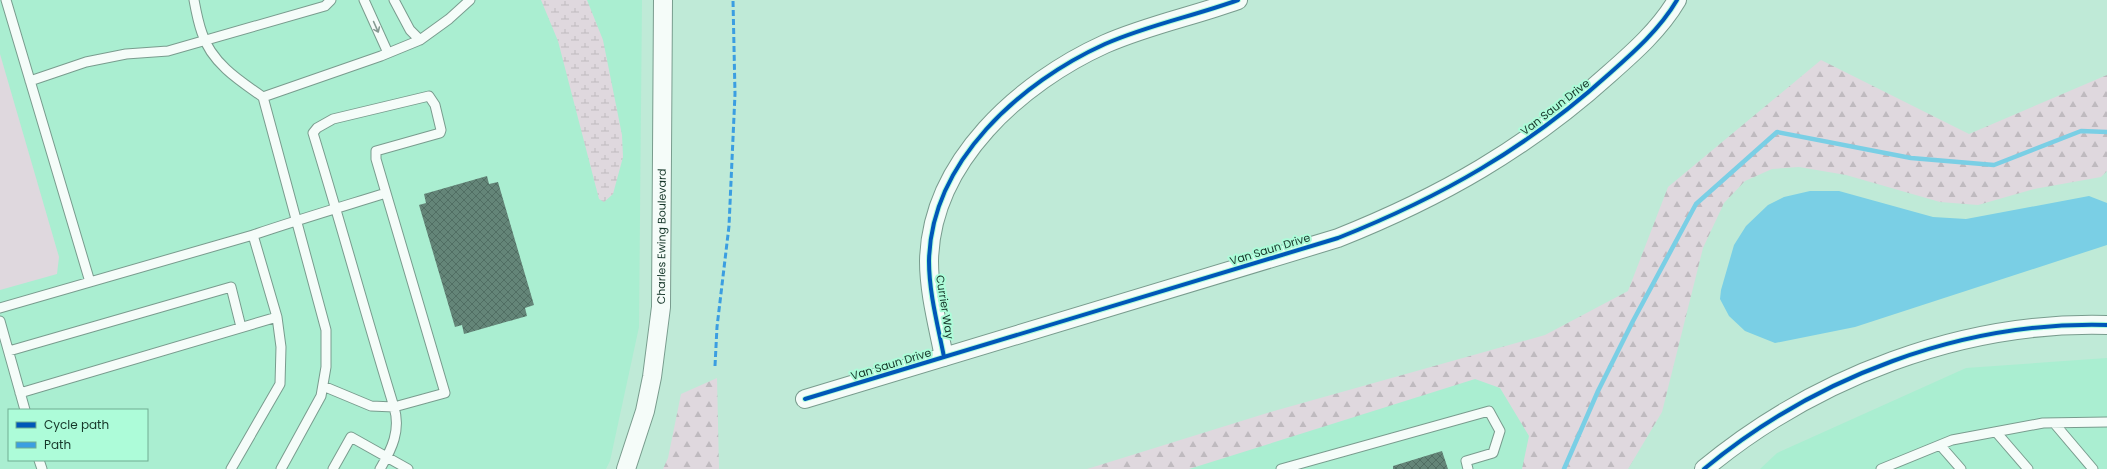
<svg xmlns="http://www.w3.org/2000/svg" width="2107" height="469" viewBox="0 0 2107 469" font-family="Poppins,sans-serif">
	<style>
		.built { fill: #aaeed1; fill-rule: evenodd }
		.grass { fill: #dfd8de }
		.forest { fill: url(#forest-firs) }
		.wetland { fill: url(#wetland-marsh) }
		.water { fill: #7acfe5 }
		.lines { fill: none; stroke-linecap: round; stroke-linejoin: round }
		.stream { stroke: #7acfe5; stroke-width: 4.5 }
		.building { fill: url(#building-cross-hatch) }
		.service-casing { stroke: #799c8e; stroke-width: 11 }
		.minor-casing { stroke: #799c8e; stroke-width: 20 }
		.service { stroke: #f5fcf9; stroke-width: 9 }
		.minor { stroke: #f5fcf9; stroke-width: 18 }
		.quiet { stroke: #3b9ee1; stroke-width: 3; stroke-dasharray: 6 3; stroke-linecap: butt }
		.cycleway-casing { stroke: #adfcd9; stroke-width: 6 }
		.cycleway { stroke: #0057b8; stroke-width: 4 }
		.oneway { stroke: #869a92 }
		.labels { text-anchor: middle; stroke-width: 4; stroke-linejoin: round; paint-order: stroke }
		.street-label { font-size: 11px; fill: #16372a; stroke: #adfcd9 }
	</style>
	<defs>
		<pattern id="forest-firs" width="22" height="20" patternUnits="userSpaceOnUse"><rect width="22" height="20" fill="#dfd8de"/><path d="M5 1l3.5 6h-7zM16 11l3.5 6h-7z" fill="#bfbabf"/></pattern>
		<pattern id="wetland-marsh" width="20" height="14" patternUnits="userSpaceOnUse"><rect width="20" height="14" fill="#dfd8de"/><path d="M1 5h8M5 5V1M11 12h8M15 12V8" fill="none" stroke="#bfbabf"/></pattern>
		<pattern id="building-cross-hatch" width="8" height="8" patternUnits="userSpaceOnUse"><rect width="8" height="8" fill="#648578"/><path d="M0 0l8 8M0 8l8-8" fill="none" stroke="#516e63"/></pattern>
	</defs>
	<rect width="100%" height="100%" fill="#bfead7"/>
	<path class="built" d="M 0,0 L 642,0 L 639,327 L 610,461 L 606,469 L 0,469 ZM 9,410 L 147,410 L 147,460 L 9,460 Z
		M 2107,358 L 2107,469 L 1760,469 L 1777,453 L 1966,368 Z
		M 1499,366 L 1548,469 L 1177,469 Z"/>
	<path class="grass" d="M 0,54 L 59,257 L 57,274 L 0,290 Z"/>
	<path class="forest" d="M 1821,60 L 1969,134 L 2107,75 L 2107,171 L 2101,177 L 2034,189 L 1978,205 L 1940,202 L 1846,175 L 1799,167 L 1772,169 L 1745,181 L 1724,203 L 1703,248 L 1662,412 L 1628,469 L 1522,469 L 1529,436 L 1500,388 L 1475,379 L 1189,469 L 1087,469 L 1274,411 L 1545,335 L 1628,291 L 1668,187 Z
		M 717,378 L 719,469 L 663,469 L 668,458 L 681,394 Z"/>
	<path class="wetland" d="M 541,0 L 587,0 L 603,40 L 622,135 L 623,157 L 613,194 L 604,202 L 599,199 L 558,41 Z"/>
	<path class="water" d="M 1810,191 L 1839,191 L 1933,217 L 1966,219 L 2089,196 L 2107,203 L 2107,245 L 1855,327 L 1775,343 L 1745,331 L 1729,316 L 1720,299 L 1721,290 L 1734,245 L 1746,226 L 1768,205 L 1784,197 Z"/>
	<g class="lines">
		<path class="stream" d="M 1564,469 L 1598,391 L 1633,321 L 1696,204 L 1777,132 L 1911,158 L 1994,165 L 2081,131 L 2107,132"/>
	</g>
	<path class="building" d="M 487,176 L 489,184 L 498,182 L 534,305 L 525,308 L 527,316 L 464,334 L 462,325 L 455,327 L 419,205 L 426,203 L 424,194 Z
		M 1442,451 L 1448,469 L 1393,469 L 1393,466 Z"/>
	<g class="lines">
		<defs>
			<path id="service" d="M 6,0 L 90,282
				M 194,0 C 196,11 198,22 202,33 C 211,62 238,80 263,97 L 326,330 L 326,367 L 321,396 L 281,469
				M 364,0 L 388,53
				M 394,0 L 410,30 L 420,40
				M 30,81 L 86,62 L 126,54 L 168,51 L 325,6 L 331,0
				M 263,97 L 381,56 L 420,40 L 449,19 L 470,0
				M 0,308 L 253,235
				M 0,321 L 25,410
				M 9,351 L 231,287 L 241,327
				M 323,386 L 371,406 L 394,407 C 401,430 392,449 380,469
				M 20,393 L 277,317 L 253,235 C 297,220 341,207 386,193 L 445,393 L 394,407 C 366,316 341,224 313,133 L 317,128 L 333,119 L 429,96 L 435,105 L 441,130 L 440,133 L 376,151 L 376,159 L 386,193
				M 2054,423 L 2093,469
				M 1996,432 L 2028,469
				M 1940,445 L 1961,469
				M 39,460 L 42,469
				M 231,469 L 280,384 L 281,347 L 277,317
				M 333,469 L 351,437 L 408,469
				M 1281,469 L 1489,411 L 1500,431 L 1493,453 L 1466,461 L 1468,469
				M 1881,469 L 1952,440 L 2043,423 L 2107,422"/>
			<g id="minor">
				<path d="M 944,357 C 938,326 929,293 929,261 C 931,161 1021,82 1105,44 C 1148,25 1194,16 1238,0"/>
				<path d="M 805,399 L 1338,238 C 1441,197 1527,148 1609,74 C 1634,52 1660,29 1677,0"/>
				<path id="s1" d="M 626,469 L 645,411 L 652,377 L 661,307 L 663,0"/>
				<path d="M 1704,469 C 1815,377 1962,321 2107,325"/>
			</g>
		</defs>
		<use href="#service" class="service-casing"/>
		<use href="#minor" class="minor-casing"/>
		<use href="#service" class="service"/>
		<use href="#minor" class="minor"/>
		<path class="quiet" d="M 715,366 L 717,327 L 729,226 L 735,94 L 733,0"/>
		<defs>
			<path id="cycleway" d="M 944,357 C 938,326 929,293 929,261 C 931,161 1021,82 1105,44 C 1148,25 1194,16 1238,0
				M 805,399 L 1338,238 C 1441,197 1527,148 1609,74 C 1634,52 1660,29 1677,0
				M 1704,469 C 1815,377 1962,321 2107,325"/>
		</defs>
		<use href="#cycleway" class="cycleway-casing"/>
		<use href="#cycleway" class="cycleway"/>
	</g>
	<defs><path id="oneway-shaft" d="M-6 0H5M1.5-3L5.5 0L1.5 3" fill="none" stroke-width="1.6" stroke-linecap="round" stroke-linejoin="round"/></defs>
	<use class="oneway" href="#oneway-shaft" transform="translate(376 27) rotate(66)"/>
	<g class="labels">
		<g class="street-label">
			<text transform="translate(1555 107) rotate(-38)" y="4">Van Saun Drive</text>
			<text dy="4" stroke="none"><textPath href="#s1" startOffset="237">Charles Ewing Boulevard</textPath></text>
			<text transform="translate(1270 249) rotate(-17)" y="4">Van Saun Drive</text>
			<text transform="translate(945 307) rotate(81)" y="4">Currier Way</text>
			<text transform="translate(891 364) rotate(-17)" y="4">Van Saun Drive</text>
		</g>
	</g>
	<rect x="8" y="409" width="140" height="52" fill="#adfcd9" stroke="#71ad93"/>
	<rect x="16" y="422" width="20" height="6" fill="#0057b8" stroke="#71ad93"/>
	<text x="44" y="429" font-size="12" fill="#16372a">Cycle path</text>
	<rect x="16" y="442" width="20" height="6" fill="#3b9ee1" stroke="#71ad93"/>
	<text x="44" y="449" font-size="12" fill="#16372a">Path</text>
</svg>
